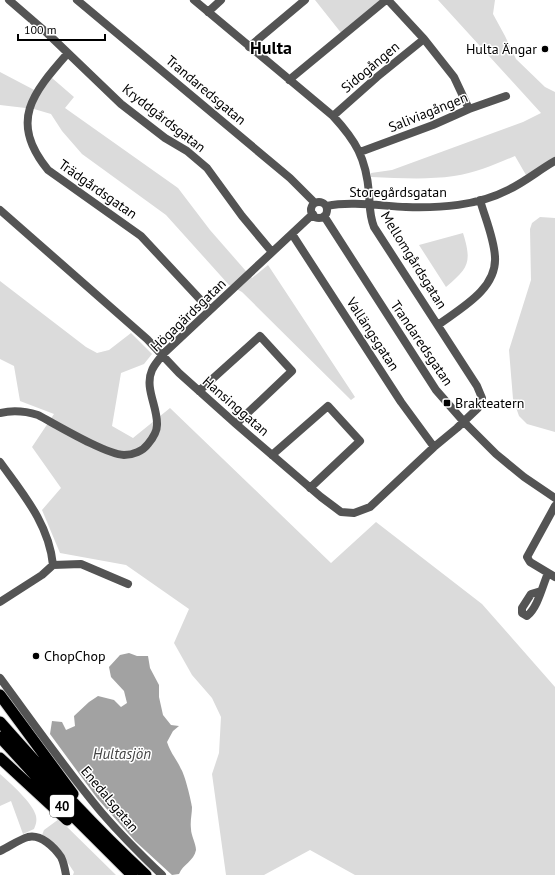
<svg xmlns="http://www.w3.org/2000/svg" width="555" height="875" viewBox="0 0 555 875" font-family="'PT Sans',sans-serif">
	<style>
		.green { fill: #dbdbdb }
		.water { fill: #a2a2a2 }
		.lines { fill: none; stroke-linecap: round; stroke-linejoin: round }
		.highway-casing { stroke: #dbdbdb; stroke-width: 13 }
		.minor { stroke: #545454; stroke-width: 8 }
		.highway { stroke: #000; stroke-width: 11 }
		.poi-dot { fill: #000; stroke: #fff; stroke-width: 1.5 }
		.labels { text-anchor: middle; stroke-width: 3; stroke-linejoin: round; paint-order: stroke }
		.shield { fill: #fff; stroke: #4c4c4c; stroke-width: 1 }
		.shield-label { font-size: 13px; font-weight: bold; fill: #000 }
		.poi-label { font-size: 14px; fill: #000; stroke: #fff; text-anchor: start }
		.street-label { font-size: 14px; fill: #000; stroke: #fff }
		.water-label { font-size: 15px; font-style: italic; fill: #434343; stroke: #fff }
		.district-label { font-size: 18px; font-weight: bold; fill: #000; stroke: #fff }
	</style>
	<rect width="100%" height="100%" fill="#fff"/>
	<path class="green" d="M 315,0 L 383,0 L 342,34 Z
		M 438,0 L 495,0 L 493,14 L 505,36 L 516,59 L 545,87 L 555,92 L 555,161 L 526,175 L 515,156 C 496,164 476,173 454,176 C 427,180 399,178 371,177 L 371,173 L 392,170 L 523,122 L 541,113 Z
		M 0,72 L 40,93 L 52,78 L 74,97 L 65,108 L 178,188 L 210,230 L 252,278 L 268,265 L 355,397 L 351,400 L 242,292 L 229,285 L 166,215 L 82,154 L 62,131 L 51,114 L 34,109 L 0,105 Z
		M 540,217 L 555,218 L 555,432 L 527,424 L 519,416 L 513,399 L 509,350 L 531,280 L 530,229 L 532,223 Z
		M 463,233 C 472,262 469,268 446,287 L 419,245 Z
		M 0,281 L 86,347 L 97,353 L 109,350 L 131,333 L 152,354 L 144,364 L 121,373 L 112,426 L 133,438 L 170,408 L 331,563 L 376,522 L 482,604 L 555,687 L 555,875 L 355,875 L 310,850 L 264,875 L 226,875 L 212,774 L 219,753 L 221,717 L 212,698 L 192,675 L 174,643 L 189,609 L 126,565 L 60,553 L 42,510 L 61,488 L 32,447 L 54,414 L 20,401 L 14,366 L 0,359 Z
		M 0,774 C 10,783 33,803 36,816 C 37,821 36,824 34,829 L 23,834 L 11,801 L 0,806 Z
		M 59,819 L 116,875 L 73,875 L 74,872 L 60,851 L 42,835 L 44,830 Z"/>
	<path class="water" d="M 129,653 L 137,656 L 148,656 L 150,668 L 159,685 L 159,697 L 163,715 L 171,725 L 179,726 L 173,731 L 167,742 C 171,754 176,758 181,769 C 185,775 191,800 192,807 C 192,814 190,821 191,829 C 191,835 196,844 196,850 C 194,861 183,864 179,874 L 172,875 L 135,841 L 97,798 L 50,734 L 52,721 L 62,722 L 66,730 L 75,726 L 74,716 L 89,702 L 98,696 L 114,700 L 121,707 L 127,703 L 124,691 L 111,677 L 109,667 L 120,655 Z"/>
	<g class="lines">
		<defs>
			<path id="highway" d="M 0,695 L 73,794
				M 0,722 C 47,775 94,827 146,875
				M 0,737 L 62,805 L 132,875
				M 0,758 L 67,820"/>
		</defs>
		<use href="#highway" class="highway-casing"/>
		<path class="minor" d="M 9,0 L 46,32 L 121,104 L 165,138 L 187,151 L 207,168 L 242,216 L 272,252
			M 77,0 L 290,178 L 315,203
			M 388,0 L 424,39 L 454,77 L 469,109
			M 208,12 L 221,0
			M 249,47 L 305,0
			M 68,53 C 33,93 8,121 48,170 L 141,236 L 210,310
			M 289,80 L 386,0
			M 333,116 L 377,77 L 424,39
			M 360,152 L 433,125 L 469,109 L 506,96
			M311 210a8 8 0 1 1 16 0a8 8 0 1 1-16 0Z
			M 327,206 C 350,201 382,206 406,207 C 440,208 477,206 508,190 C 525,182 539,170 555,161
			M 0,210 L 147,339 L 179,373 L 236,424 L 321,497 L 341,512 L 354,513 L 370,507 L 434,447 L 457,428 L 478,408 L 482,398 L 477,386 L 374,227 C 369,214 370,206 369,193 C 366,158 356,141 333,116 L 194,0
			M 324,216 L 436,390 L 464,422 L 496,454 L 524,477 L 555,498
			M 292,234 L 401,402 L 434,447
			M 438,325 C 461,308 497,289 495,257 C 494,238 485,218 480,200
			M 199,391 L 260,336 L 292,371 L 236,424
			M 0,413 C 13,410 25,411 38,415 C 57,425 105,454 124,455 C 133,455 143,451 148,444 C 153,438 157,432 157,425 C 158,407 144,388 152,370 C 154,365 159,360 162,355 L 313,214
			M 272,455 L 328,406 L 360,441 L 310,488
			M 0,462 C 23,494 49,524 53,565
			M 555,506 L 527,557 L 530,562 L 555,577
			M 541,591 L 531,594 L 522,608 L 522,613 L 527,616 C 538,607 542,587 548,573
			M 0,602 L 42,575 L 53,565 L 81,564 L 128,584
			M 0,678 C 34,724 66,770 102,813 C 121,835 141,855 162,875
			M 0,851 C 9,847 18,840 28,837 C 41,834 54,847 61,857 C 64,863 65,869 66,875"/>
		<use href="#highway" class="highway"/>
	</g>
	<g class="poi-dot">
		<circle cx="545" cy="49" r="4"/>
		<rect x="443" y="399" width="8" height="8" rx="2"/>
		<circle cx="36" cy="656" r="4"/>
	</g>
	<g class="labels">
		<rect class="shield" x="50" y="795" width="24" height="22" rx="3"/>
		<g class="shield-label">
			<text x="62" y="811">40</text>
		</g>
		<g class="poi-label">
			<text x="537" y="54" text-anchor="end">Hulta Ängar</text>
			<text x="455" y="408">Brakteatern</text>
			<text x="44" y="661">ChopChop</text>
		</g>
		<g class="street-label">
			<text transform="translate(370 67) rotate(-40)" y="5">Sidogången</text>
			<text transform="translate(206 90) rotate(40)" y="5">Trandaredsgatan</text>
			<text transform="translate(428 112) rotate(-22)" y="5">Saliviagången</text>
			<text transform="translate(164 118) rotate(38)" y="5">Kryddgårdsgatan</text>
			<text transform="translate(98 189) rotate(35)" y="5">Trädgårdsgatan</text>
			<text x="398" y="197">Storegårdsgatan</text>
			<text transform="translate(414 260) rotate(58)" y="5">Mellomgårdsgatan</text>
			<text transform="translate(188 315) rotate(-44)" y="5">Högagärdsgatan</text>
			<text transform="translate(373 334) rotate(57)" y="5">Vallängsgatan</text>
			<text transform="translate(422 343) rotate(56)" y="5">Trandaredsgatan</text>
			<text transform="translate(236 406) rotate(41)" y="5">Hansinggatan</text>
			<text transform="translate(110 799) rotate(50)" y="5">Enedalsgatan</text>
		</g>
		<g class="water-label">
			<text x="122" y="759">Hultasjön</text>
		</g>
		<g class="district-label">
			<text x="271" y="54">Hulta</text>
		</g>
	</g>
	<path d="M18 34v6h87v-6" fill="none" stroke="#000000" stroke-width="2"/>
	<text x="24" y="34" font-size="12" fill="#000000" stroke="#ffffff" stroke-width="3" paint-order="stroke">100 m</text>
</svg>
